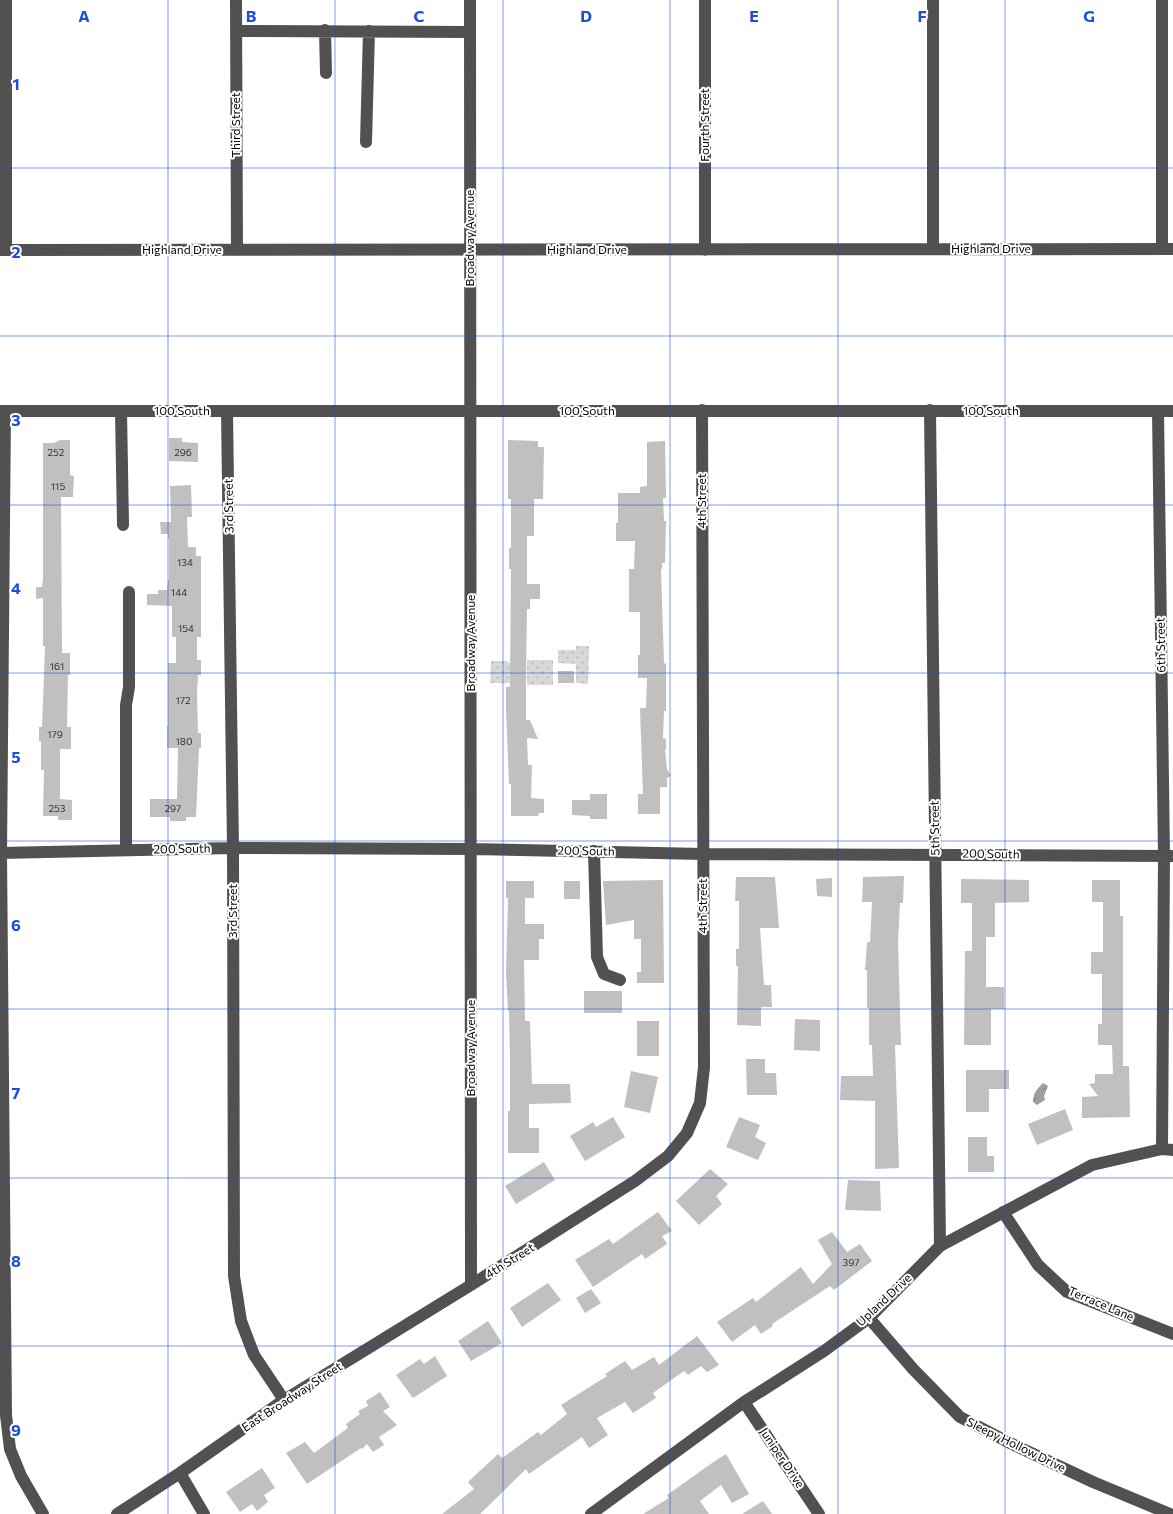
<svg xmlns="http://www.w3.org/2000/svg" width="1173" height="1514" viewBox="0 0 1173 1514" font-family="Commissioner,sans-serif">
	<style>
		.green { fill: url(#green-dots) }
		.water { fill: url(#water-ripples) }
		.building { fill: #c0c0c0 }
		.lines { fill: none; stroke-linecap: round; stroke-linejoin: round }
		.minor { stroke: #515151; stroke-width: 12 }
		.grid { fill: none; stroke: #1d4ed8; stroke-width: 1; stroke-opacity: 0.55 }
		.labels { text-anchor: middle; stroke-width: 4; stroke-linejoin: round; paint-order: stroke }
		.number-label { font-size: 10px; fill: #303030 }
		.street-label { font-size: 12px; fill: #000; stroke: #fff }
		.grid-label { font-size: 16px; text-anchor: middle; font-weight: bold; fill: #1d4ed8; stroke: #fff; stroke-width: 4; stroke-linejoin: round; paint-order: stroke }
	</style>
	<defs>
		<pattern id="green-dots" width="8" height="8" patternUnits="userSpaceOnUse" patternTransform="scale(1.25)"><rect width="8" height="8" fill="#d8d8d8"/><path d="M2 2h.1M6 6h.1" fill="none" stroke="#b8b8b8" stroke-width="1.8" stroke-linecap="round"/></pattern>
		<pattern id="water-ripples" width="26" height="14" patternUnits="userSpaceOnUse" patternTransform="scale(1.25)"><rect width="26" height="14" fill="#9f9f9f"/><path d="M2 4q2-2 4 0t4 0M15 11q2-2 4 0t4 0" fill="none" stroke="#878787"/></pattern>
	</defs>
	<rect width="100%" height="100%" fill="#fff"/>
	<path class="green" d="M 576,646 L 589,646 L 588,684 L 576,683 L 576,664 L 558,663 L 558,650 L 576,650 Z
		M 527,660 L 553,660 L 553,685 L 527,685 Z
		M 491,661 L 508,661 L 508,663 L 510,663 L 512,683 L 490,683 Z"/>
	<path class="water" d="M 1043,1083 L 1048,1086 L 1044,1096 L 1045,1100 L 1037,1105 L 1033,1102 C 1033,1093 1037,1089 1043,1083 Z"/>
	<path class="building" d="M 169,438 L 182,438 L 182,442 L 198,443 L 198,462 L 169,461 Z
		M 60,440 L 70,440 L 70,475 L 74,476 L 73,497 L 61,497 L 62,653 L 70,653 L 70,675 L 68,675 L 67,727 L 71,727 L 71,749 L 60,749 L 60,799 L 72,800 L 72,820 L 58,820 L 58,816 L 43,816 L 44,770 L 41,770 L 41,741 L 39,741 L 39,727 L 42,727 L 45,646 L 43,646 L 43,598 L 36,599 L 36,587 L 42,587 L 43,579 L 43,443 L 54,443 Z
		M 508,440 L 538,441 L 538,447 L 544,447 L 543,499 L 534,499 L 534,536 L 527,536 L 527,584 L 540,584 L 540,599 L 530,599 L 530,609 L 527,609 L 526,676 L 526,720 L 530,720 L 538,739 L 527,738 L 528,765 L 532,765 L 531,798 L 544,799 L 544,813 L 539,813 L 538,816 L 511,816 L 511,784 L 509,784 L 506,710 L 506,687 L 510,687 L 511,569 L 509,569 L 509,548 L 511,548 L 511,499 L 508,499 Z
		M 665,441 L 666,498 L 663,498 L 664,521 L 666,521 L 665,563 L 662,563 L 662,569 L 661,569 L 664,663 L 666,664 L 666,711 L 664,711 L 663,738 L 666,739 L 666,750 L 665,749 L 667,769 L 671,776 L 667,778 L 667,787 L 660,787 L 660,814 L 638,814 L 638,794 L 643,794 L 640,708 L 646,708 L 647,678 L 638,678 L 638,655 L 640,655 L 640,612 L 629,612 L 629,569 L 634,569 L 635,541 L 616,541 L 616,523 L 618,523 L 618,493 L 640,493 L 640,487 L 647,486 L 647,442 Z
		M 191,485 L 192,517 L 187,517 L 188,547 L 196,547 L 196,556 L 201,556 L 201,637 L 197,637 L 197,660 L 201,660 L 201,675 L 198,675 L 197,693 L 198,733 L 201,733 L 201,748 L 199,748 L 196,817 L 186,817 L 186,821 L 170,821 L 170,817 L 150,817 L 150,799 L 177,799 L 178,748 L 167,748 L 167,726 L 168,726 L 168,663 L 176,663 L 176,637 L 172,637 L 172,606 L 147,605 L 147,594 L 158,594 L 158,590 L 167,590 L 168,580 L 169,580 L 169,539 L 168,539 L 168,534 L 161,534 L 160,522 L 171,522 L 170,486 Z
		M 558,671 L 574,671 L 574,683 L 558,683 Z
		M 590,794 L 607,794 L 607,819 L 590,819 L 590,816 L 572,815 L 572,800 L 590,800 Z
		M 904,876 L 903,903 L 900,903 L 898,943 L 901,1045 L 895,1045 L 899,1168 L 875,1169 L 875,1101 L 840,1100 L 841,1076 L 873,1076 L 872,1045 L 869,1045 L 869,1008 L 867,1008 L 867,970 L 865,970 L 867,942 L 870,942 L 872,902 L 862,902 L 863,877 Z
		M 736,877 L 775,877 L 779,928 L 760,928 L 764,985 L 771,985 L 772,1007 L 761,1007 L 761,1026 L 737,1025 L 738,966 L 736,966 L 736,949 L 739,949 L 739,901 L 735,901 Z
		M 832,878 L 832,897 L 817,896 L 816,879 Z
		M 961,879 L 1029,880 L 1029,902 L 995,903 L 995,937 L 986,937 L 986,987 L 1004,987 L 1004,1009 L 991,1009 L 991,1045 L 964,1045 L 965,951 L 972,951 L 972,903 L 961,903 Z
		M 663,880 L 664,983 L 637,983 L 637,972 L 641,972 L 641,939 L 634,939 L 634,920 L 606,925 L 603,881 Z
		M 1092,880 L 1120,880 L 1120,916 L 1123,916 L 1123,1066 L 1129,1066 L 1130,1117 L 1082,1118 L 1082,1097 L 1098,1096 L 1089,1084 L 1095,1083 L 1095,1074 L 1113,1074 L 1112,1045 L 1098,1045 L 1098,1024 L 1102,1024 L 1102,974 L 1091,974 L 1091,952 L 1103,952 L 1103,902 L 1092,902 Z
		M 506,881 L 534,881 L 534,898 L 525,898 L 525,924 L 544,924 L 544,939 L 539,939 L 539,960 L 524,960 L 525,1021 L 530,1021 L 532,1084 L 570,1084 L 571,1103 L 529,1104 L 529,1128 L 539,1128 L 539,1153 L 508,1153 L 508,1111 L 510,1111 L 510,1057 L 509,1011 L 508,1011 L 506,973 L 508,898 L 506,898 Z
		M 564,881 L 580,881 L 580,899 L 564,899 Z
		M 584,991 L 622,991 L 622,1013 L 584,1013 Z
		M 795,1019 L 820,1020 L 820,1051 L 794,1050 Z
		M 637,1021 L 659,1021 L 659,1056 L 637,1056 Z
		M 746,1059 L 765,1059 L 765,1073 L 776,1073 L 777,1095 L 747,1095 Z
		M 966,1070 L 1009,1070 L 1009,1089 L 989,1089 L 989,1112 L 966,1112 Z
		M 631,1071 L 658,1077 L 650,1113 L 624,1107 Z
		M 1065,1109 L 1073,1130 L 1037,1145 L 1028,1124 Z
		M 613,1117 L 625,1137 L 585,1161 L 570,1136 L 593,1122 L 596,1127 Z
		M 739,1117 L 760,1125 L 755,1137 L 766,1143 L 758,1160 L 726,1147 Z
		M 968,1137 L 987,1137 L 987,1156 L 994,1156 L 994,1172 L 968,1172 Z
		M 544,1162 L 555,1180 L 516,1204 L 505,1186 Z
		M 710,1169 L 728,1184 L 716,1196 L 722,1204 L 699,1225 L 676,1201 Z
		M 848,1180 L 880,1181 L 881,1211 L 845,1210 Z
		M 658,1212 L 672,1231 L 662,1236 L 667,1244 L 645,1259 L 642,1254 L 593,1287 L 575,1260 L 609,1239 L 613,1244 Z
		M 832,1232 L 847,1252 L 860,1244 L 872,1261 L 834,1290 L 830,1286 L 772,1324 L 773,1326 L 761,1334 L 755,1325 L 732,1342 L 717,1322 L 753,1298 L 756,1302 L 801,1267 L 813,1284 L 832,1264 L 818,1240 Z
		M 548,1283 L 561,1300 L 522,1327 L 510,1308 Z
		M 591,1289 L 601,1303 L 585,1313 L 576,1298 Z
		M 488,1321 L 502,1343 L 471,1361 L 458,1341 Z
		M 697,1336 L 719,1365 L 707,1372 L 701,1366 L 688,1375 L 684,1371 L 653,1393 L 656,1398 L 633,1413 L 625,1402 L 597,1418 L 608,1435 L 589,1448 L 582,1437 L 529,1474 L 526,1469 L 480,1514 L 442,1514 L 474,1489 L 468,1482 L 498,1454 L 502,1458 L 538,1432 L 541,1435 L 567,1414 L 561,1405 L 607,1376 L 605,1374 L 625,1361 L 632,1370 L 654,1357 L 659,1365 Z
		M 435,1356 L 447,1376 L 413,1398 L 396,1375 L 420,1359 L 424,1364 Z
		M 380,1392 L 390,1407 L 383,1411 L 397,1425 L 379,1437 L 384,1445 L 373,1452 L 367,1444 L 362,1449 L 361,1448 L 307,1484 L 286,1453 L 305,1442 L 314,1453 L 348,1428 L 346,1424 L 360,1414 L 358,1411 L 368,1406 L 366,1401 Z
		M 726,1454 L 749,1494 L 732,1503 L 721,1485 L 700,1501 L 709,1514 L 643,1514 L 669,1498 L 667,1495 L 712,1463 Z
		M 262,1468 L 275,1488 L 264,1495 L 268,1502 L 257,1511 L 252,1504 L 240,1512 L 226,1492 Z
		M 763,1501 L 772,1514 L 742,1514 Z"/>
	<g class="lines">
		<path class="minor" d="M 6,0 L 6,250
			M 236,0 L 237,250
			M 470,0 L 471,1285
			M 705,0 L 705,250
			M 1162,0 L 1162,249
			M 325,30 L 326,73
			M 236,31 L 470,32
			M 366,142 L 369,31
			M 933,249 L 933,0
			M 0,250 L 1173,249
			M 930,410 L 940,1246
			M 0,411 L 1173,411
			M 5,411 L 1,853 L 6,1415 L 10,1449 L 21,1476 L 43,1514
			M 121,411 L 123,525
			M 227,411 L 233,848 L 234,1276 L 241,1321 L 254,1355 L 284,1400
			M 1158,411 L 1164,856 L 1162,1149
			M 126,850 L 126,705 L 129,687 L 129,592
			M 594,851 L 597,957 L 604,974 L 620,980
			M 0,853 L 233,848 L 471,849 L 703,854 L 1173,856
			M 1003,1212 L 1038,1265 L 1067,1292 L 1173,1334
			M 869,1318 L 913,1369 L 960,1417 L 1010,1443 L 1093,1482 L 1170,1514
			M 744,1402 L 819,1514
			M 180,1473 L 204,1514
			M 117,1514 L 180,1473 L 284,1400 L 471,1285 L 635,1181 L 668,1156 L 687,1133 L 700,1103 L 704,1067 L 702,410
			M 591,1514 L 744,1402 L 824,1351 L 869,1318 L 940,1246 L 1092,1165 L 1162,1149 L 1173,1150"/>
	</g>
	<path class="grid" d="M 168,0 L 168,1514M 335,0 L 335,1514M 503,0 L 503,1514M 670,0 L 670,1514M 838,0 L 838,1514M 1005,0 L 1005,1514M 0,168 L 1173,168M 0,336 L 1173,336M 0,505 L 1173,505M 0,673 L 1173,673M 0,841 L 1173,841M 0,1009 L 1173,1009M 0,1178 L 1173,1178M 0,1346 L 1173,1346"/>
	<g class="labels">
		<g class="number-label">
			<text x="56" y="456">252</text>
			<text x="183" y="456">296</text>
			<text x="58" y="490">115</text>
			<text x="185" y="566">134</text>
			<text x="179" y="596">144</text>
			<text x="186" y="632">154</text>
			<text x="57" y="670">161</text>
			<text x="183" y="704">172</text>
			<text x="55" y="738">179</text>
			<text x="184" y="745">180</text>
			<text x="57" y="812">253</text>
			<text x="173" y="812">297</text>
			<text x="851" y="1266">397</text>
		</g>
		<g class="street-label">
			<text transform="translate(236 125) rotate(-90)" y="4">Third Street</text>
			<text transform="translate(705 125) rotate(-90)" y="4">Fourth Street</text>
			<text transform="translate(470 238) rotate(-90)" y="4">Broadway Avenue</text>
			<text x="991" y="253">Highland Drive</text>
			<text x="182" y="254">Highland Drive</text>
			<text x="587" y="254">Highland Drive</text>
			<text x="182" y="415">100 South</text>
			<text x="587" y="415">100 South</text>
			<text x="991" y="415">100 South</text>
			<text transform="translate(702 501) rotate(-90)" y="4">4th Street</text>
			<text transform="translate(229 506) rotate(-91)" y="4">3rd Street</text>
			<text transform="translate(471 643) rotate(-90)" y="4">Broadway Avenue</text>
			<text transform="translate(1161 645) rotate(-91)" y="4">6th Street</text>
			<text transform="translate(935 828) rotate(-91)" y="4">5th Street</text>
			<text transform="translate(182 849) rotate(-1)" y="4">200 South</text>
			<text transform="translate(586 851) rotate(1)" y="4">200 South</text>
			<text transform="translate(991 854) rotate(1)" y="4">200 South</text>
			<text transform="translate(703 906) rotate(-90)" y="4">4th Street</text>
			<text transform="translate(233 911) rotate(-90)" y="4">3rd Street</text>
			<text transform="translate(471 1048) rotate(-90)" y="4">Broadway Avenue</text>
			<text transform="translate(510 1261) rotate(-32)" y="4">4th Street</text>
			<text transform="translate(884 1300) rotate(-43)" y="4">Upland Drive</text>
			<text transform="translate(1101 1304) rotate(23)" y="4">Terrace Lane</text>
			<text transform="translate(292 1397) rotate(-33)" y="4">East Broadway Street</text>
			<text transform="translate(1016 1445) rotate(26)" y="4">Sleepy Hollow Drive</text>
			<text transform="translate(782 1458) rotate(56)" y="4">Juniper Drive</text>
		</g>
	</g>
	<g class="grid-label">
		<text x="84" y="22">A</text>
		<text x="251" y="22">B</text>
		<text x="419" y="22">C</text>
		<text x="586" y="22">D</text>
		<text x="754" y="22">E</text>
		<text x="922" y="22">F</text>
		<text x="1089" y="22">G</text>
		<text x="16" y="90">1</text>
		<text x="16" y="258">2</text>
		<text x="16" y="426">3</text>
		<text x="16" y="594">4</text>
		<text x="16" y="763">5</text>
		<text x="16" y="931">6</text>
		<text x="16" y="1099">7</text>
		<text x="16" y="1267">8</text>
		<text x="16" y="1436">9</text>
	</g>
</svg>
